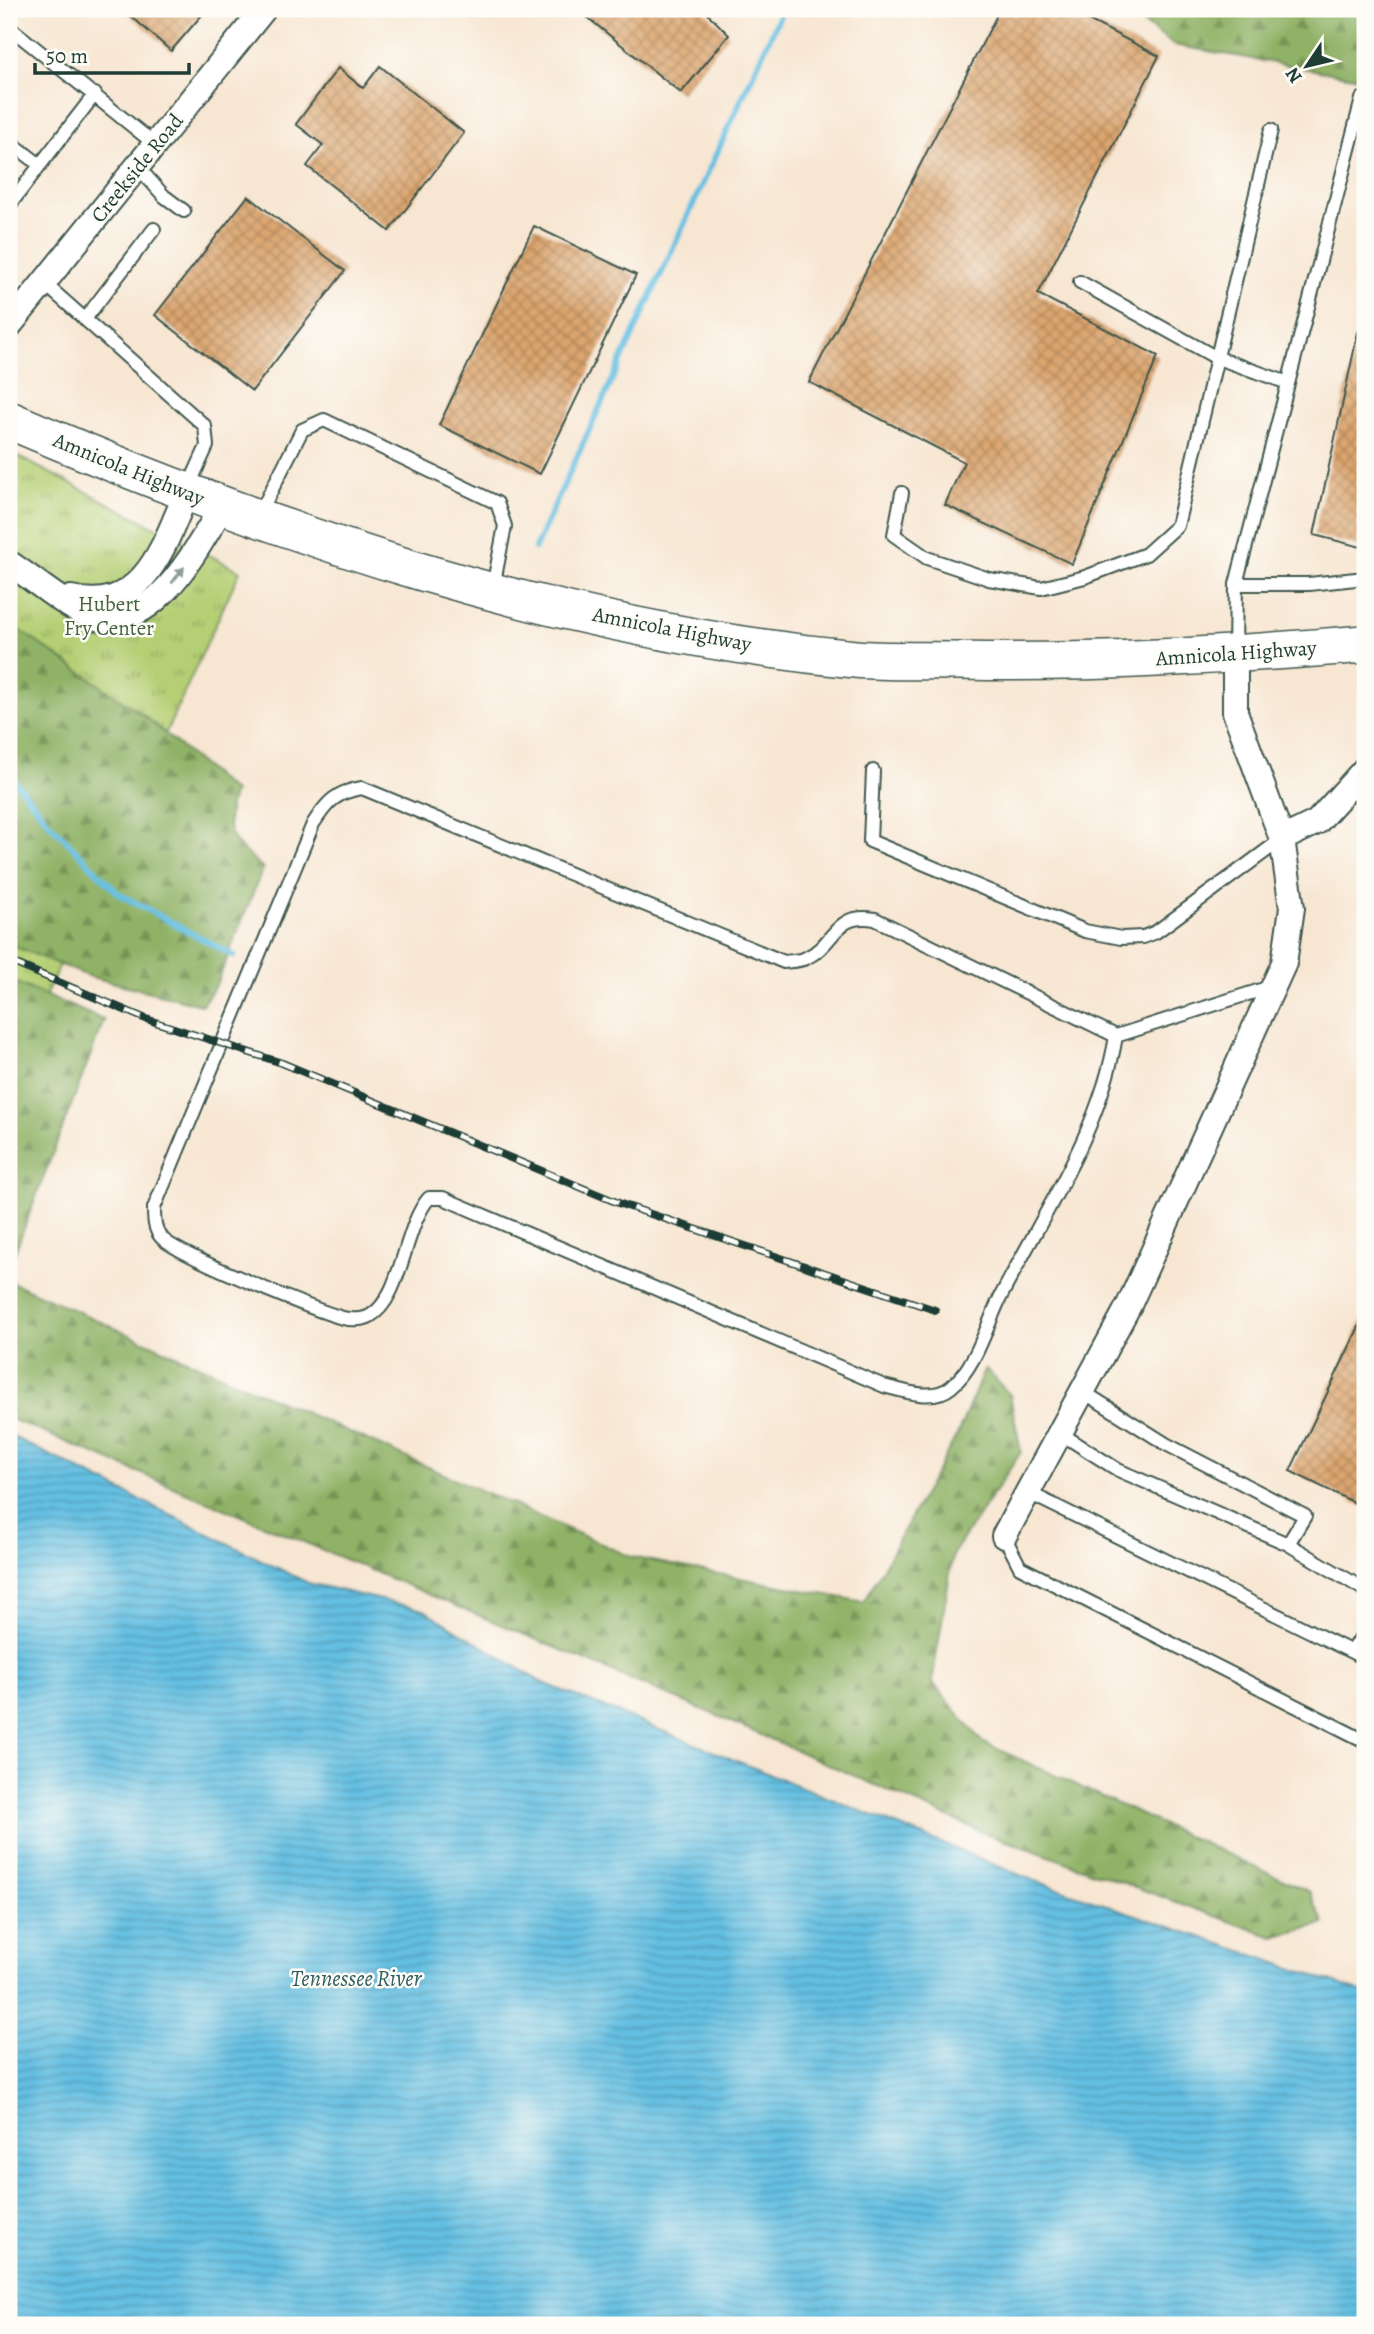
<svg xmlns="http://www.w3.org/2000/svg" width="1374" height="2334" viewBox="0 0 1374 2334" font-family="Alegreya,serif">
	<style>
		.grass { fill: url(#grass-tufts); stroke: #6a8654; stroke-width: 2 }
		.forest { fill: url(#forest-firs); stroke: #58784d; stroke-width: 2 }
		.water { fill: url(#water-rules); stroke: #427e8b; stroke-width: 2 }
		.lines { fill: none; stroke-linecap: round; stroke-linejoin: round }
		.stream { stroke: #64bfe2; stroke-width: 6 }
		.building { fill: url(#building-cross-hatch) }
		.service-casing { stroke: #3f564c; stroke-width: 16 }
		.minor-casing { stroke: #3f564c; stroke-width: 28 }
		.primary-casing { stroke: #3f564c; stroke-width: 40 }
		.service { stroke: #fff; stroke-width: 12 }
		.minor { stroke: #fff; stroke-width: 24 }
		.primary { stroke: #fff; stroke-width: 37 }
		.rail-casing { stroke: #1f3d34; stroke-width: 8 }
		.rail { stroke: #fdfcf7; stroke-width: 5; stroke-dasharray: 16; stroke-linecap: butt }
		.oneway { fill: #8f9e9a }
		.labels { text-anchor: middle; stroke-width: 5; stroke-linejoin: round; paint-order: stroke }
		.street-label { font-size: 21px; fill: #1f3d34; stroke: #fdfcf7 }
		.park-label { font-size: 21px; fill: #446244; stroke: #fdfcf7 }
		.water-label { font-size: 23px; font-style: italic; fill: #305e60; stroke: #fdfcf7 }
	</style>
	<defs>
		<pattern id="grass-tufts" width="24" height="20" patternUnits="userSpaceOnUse" patternTransform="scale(1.75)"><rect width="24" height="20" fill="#b5cf75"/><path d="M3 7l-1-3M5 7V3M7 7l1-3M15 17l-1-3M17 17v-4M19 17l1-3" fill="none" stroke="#93a961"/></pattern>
		<pattern id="forest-firs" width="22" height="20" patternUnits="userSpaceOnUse" patternTransform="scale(1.75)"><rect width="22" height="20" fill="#90b266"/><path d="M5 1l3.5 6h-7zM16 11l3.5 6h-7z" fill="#759255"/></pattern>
		<pattern id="water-rules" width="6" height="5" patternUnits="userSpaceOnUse" patternTransform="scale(1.75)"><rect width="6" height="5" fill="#64bfe2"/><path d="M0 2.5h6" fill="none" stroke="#529cb8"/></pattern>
		<pattern id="building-cross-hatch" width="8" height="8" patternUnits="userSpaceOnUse" patternTransform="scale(1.75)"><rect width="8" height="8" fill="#dca56e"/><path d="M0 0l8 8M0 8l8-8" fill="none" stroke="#b2885b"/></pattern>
	</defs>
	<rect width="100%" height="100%" fill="#fdfcf7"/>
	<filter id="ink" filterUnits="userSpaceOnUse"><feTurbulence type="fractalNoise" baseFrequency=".0143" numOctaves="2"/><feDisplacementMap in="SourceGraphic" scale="14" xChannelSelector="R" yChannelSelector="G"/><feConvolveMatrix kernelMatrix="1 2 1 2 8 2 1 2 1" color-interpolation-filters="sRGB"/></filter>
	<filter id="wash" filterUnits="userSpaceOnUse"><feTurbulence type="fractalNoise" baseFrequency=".00686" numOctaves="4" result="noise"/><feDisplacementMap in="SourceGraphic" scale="28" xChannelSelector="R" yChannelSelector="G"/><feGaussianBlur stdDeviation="1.57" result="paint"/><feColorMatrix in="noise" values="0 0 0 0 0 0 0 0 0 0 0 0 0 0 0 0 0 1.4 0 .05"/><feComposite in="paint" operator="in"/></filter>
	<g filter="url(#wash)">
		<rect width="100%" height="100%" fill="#f7e6d2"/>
		<path class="grass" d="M 9,452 L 240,571 L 9,1075 Z"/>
		<path class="forest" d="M 1124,9 L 1365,9 L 1365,79 L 1174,45 Z
			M 9,623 L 142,714 L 234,792 C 219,832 234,843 263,868 L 217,983 L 202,1005 L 88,976 L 9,944 Z
			M 9,980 L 104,1020 L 9,1267 Z
			M 9,1281 L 631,1557 L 864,1602 L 958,1433 L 985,1368 L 1010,1395 L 1021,1452 L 953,1554 L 932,1682 L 982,1742 L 1310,1892 L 1324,1924 L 1273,1937 L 980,1831 L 720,1717 L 9,1418 Z"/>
		<path class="water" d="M 9,1435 L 308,1583 L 424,1610 L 541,1682 L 1030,1879 L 1365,1993 L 1365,2325 L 9,2325 Z"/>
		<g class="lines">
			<path class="stream" d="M 535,548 L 783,9
				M 9,774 L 49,823 L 119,894 L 234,956"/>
		</g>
		<g id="blocks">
			<path class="building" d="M 123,9 L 207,9 L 171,51 Z
				M 577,9 L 703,9 L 729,35 L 681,93 Z
				M 1000,9 L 1067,9 L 1159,56 L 1038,294 L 1158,356 L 1072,564 L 945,505 L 964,462 L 809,382 Z
				M 380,66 L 464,133 L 389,231 L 307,166 L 323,145 L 296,124 L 338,68 L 363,88 Z
				M 248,196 L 345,271 L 252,391 L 155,315 Z
				M 534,226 L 636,275 L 540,474 L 439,425 Z
				M 1358,332 L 1365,333 L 1365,548 L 1314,535 Z
				M 1365,1314 L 1365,1508 L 1290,1471 Z"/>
		</g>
	</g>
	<g filter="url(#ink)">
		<use href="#blocks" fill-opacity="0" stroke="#3f564c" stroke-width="2"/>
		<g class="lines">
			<defs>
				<path id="service" d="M 9,27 L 156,145
					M 9,141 L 40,165 L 95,94
					M 137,166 L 164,196 L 184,211
					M 9,206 L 40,165
					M 1080,282 L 1215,357 L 1288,383
					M 44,283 L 205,426 L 207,446 L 187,490
					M 85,319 L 154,229
					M 902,493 L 894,535 L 927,558 L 989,579 L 1041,588 L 1085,577 L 1146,554 L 1177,526 L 1271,130
					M 259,515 L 302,430 L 324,420 L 497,503 L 505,526 L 493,587
					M 1236,584 L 1309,584 L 1365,578
					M 1235,650 L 1236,584 L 1362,99 L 1365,99
					M 873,771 L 870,841 L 1085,931 L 1121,938 L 1143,937 L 1156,932 L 1282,839
					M 1116,1036 C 1101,1129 1045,1211 1002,1294 C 987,1323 977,1366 951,1387 C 933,1402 904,1391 884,1386 L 443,1198 L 429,1198 C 404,1226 402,1298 370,1316 C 363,1320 351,1320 343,1318 C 317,1311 175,1254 162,1238 C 154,1230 154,1219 154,1208 L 313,824 C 327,802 336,792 362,788 L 784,962 C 791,961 800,961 806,958 C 836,944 833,912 875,919 L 1116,1036 L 1273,986
					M 1082,1391 L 1166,1444 L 1305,1516 L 1288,1544 L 1365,1590
					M 1060,1433 L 1118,1470 L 1288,1544
					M 1027,1492 L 1352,1652 L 1365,1631
					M 1004,1536 L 1020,1567 L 1365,1741
					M 1352,1652 L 1365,1659"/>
				<path id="minor" d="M 9,326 L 264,9
					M 9,563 C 31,577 67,608 90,616 C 153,637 196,549 222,507
					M 71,598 C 143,616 164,545 186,494
					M 1282,839 L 1317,822 L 1365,769
					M 1004,1536 L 1129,1305 L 1284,963 L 1292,908 L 1282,839 L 1235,712 L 1235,654"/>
				<path id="primary" d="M 9,420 C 278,535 561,631 855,659 C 889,662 925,660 960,661 C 1095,664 1230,655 1365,644"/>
			</defs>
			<use href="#service" class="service-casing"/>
			<use href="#minor" class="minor-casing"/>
			<use href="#primary" class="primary-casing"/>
			<use href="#service" class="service"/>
			<use href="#minor" class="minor"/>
			<use href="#primary" class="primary"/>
			<defs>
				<path id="rail" d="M 9,961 L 146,1019 L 282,1063 L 621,1204 L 935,1310"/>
			</defs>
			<use href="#rail" class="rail-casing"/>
			<use href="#rail" class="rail"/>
		</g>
		<defs><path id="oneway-solid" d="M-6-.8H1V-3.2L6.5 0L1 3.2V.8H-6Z" transform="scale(1.75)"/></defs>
		<use class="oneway" href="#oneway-solid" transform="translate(178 575) rotate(-52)"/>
	</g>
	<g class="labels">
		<g class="street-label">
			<text transform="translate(137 168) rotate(-51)" y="7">Creekside Road</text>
			<text transform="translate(129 469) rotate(22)" y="7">Amnicola Highway</text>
			<text transform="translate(672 629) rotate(11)" y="7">Amnicola Highway</text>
			<text transform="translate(1236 653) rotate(-4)" y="7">Amnicola Highway</text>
		</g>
		<g class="park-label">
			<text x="109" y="611">Hubert<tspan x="109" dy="24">Fry Center</tspan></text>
		</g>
		<g class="water-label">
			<text x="356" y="1986">Tennessee River</text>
		</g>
	</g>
	<rect width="1374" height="2334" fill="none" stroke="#fdfcf7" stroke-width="35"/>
	<g transform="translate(1307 66) rotate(235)" stroke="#fdfcf7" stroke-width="5" paint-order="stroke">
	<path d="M0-5L12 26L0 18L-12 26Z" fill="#1f3d34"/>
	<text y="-10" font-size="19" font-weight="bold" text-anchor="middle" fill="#1f3d34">N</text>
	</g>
	<path d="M35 63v10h154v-10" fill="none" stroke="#1f3d34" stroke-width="3.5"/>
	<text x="46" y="63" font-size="21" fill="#1f3d34" stroke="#fdfcf7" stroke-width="5" paint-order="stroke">50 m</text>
</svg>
